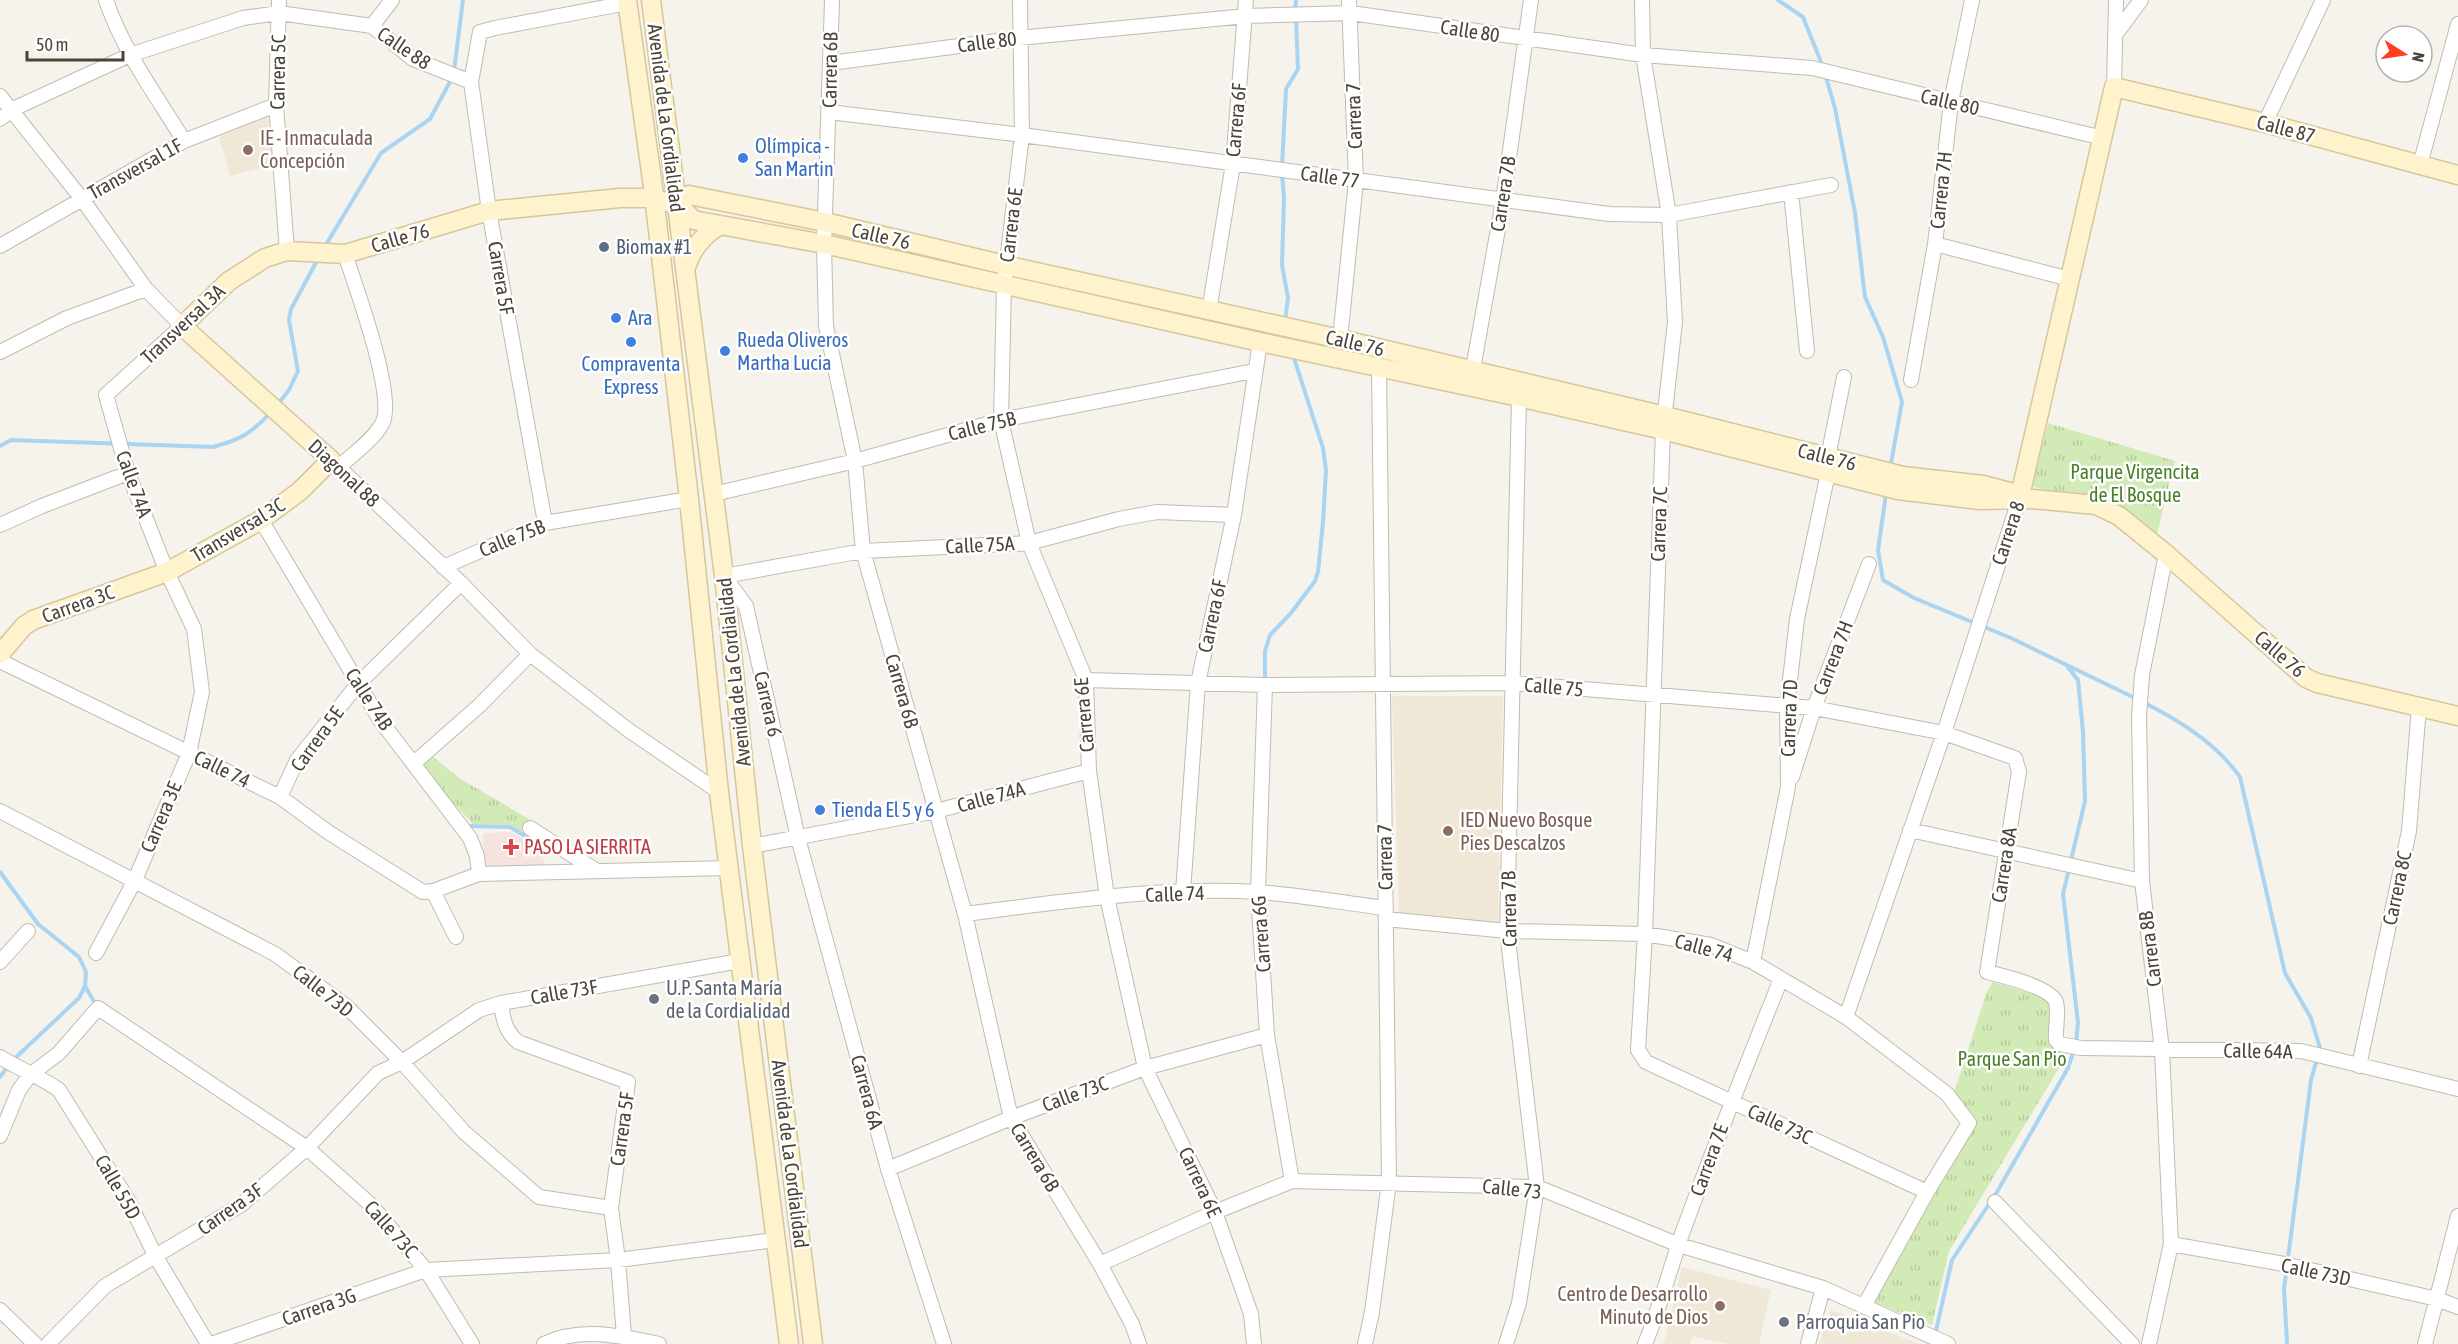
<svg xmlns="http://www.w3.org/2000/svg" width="2458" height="1344" viewBox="0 0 2458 1344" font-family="'Asap Condensed',sans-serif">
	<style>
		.education { fill: #efe8d6 }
		.medical { fill: #f6e3e0 }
		.park { fill: url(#park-tufts) }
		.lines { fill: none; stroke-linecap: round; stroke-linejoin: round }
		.stream { stroke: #a9d4f2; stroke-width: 4 }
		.street-casing { stroke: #c2bbae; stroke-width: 16 }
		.secondary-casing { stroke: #d6c79b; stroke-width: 21 }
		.street { stroke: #fff; stroke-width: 14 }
		.secondary { stroke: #fff3cd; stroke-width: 18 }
		.education-dot { fill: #8d6e63; stroke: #fff; stroke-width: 2 }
		.shop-dot { fill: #3f7fe0; stroke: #fff; stroke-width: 2 }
		.service-dot { fill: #5c6f8a; stroke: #fff; stroke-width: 2 }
		.health-dot { fill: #e0444e; stroke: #fff; stroke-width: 2 }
		.worship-dot { fill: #6b7280; stroke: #fff; stroke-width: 2 }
		.labels { text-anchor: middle; stroke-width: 5; stroke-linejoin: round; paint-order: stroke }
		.street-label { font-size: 20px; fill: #4b4439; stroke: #fff }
		.education-label { font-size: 20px; fill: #785e54; stroke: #fff; text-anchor: start }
		.shop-label { font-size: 20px; fill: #366cbe; stroke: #fff; text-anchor: start }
		.service-label { font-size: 20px; fill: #4e5e75; stroke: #fff; text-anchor: start }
		.park-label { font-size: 20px; fill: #4a7f2a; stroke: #fff }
		.health-label { font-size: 20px; fill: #be3a42; stroke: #fff; text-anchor: start }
		.worship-label { font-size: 20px; fill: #5b616d; stroke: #fff; text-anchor: start }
	</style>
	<defs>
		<pattern id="park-tufts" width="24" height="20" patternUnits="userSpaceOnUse" patternTransform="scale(1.5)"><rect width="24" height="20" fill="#d2eab5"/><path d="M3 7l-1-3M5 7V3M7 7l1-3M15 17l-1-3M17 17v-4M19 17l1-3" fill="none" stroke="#b6ca9c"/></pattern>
	</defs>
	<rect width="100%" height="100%" fill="#f6f3ec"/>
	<path class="education" d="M 267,117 L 275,164 L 230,176 L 219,137 Z
		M 1392,696 L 1503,696 L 1498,926 L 1399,913 Z
		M 1682,1267 L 1771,1290 L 1759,1344 L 1728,1344 L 1693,1336 L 1690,1344 L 1664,1344 Z
		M 1831,1310 L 1920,1344 L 1819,1344 Z"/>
	<path class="medical" d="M 512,832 L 543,850 L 544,865 L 484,867 L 483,833 Z"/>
	<path class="park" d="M 2048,423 L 2175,461 L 2157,534 L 2121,514 L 2032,486 Z
		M 432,756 L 459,778 L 529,819 L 521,831 L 510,825 L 473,824 L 446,795 L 423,764 Z
		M 1993,982 L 2041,996 L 2047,1000 L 2061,1049 L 2068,1053 L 1949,1251 L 1932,1325 L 1873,1302 L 1930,1192 L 1977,1120 L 1954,1093 L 1987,991 Z"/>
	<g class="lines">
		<path class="stream" d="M 1778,0 L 1803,17 L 1823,67
			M 1295,11 L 1296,0
			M 454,71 L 463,0
			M 1825,74 L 1835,108 L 1855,213 L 1865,297 L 1883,337 L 1902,402 L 1890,469
			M 1282,166 L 1286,89 L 1298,69 L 1296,18
			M 1282,174 L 1284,198 L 1282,265 L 1288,298 L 1285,321
			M 324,248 L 381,153 L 430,119 L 452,78
			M 278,404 L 289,390 L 298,371 L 289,320 L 291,309 L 319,257
			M 0,446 L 11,440 L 213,447 C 240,440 252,433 271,412
			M 1886,494 L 1878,550 L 1883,580 L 1914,598 L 2011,638 L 2137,699
			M 2067,666 L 2078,680 L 2083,732 L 2085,801 L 2063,894 L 2078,1023 L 2076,1043
			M 1265,681 L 1265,651 L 1270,635 L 1291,613 L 1315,581 L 1318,572 L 1323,522 L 1326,470 L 1323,448 L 1293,355
			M 2143,702 C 2180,721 2216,743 2240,777 L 2285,973 L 2311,1018 L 2320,1048 L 2319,1052
			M 466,826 L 510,827 L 525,836 L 531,834
			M 0,872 L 38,924 L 79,957 L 86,972 L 85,986 L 79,998 L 13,1060
			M 85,986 L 96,1005
			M 0,1077 L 8,1066
			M 1935,1335 L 1952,1260 L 1997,1192 L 2068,1068 L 2074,1050
			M 2287,1344 L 2284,1289 L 2311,1080 L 2317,1059"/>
		<defs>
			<path id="street" d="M 106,0 C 123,51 156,95 184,141
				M 279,0 L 276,105 L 287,251
				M 832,0 L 824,244 L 826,326 L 855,461 L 863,551 L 965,914 L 1011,1118 L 1100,1264 L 1132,1324 L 1139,1344
				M 1020,0 L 1022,135 L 1004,286 L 1001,420 L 1029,543 L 1086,680 L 1089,771 L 1107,897 L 1145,1068 L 1215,1212 L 1251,1314 L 1254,1344
				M 1642,0 L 1643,55 L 1669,215 L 1675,322 L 1663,430 L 1645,934 L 1638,1050 L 1646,1062 L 1927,1192
				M 372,26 L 392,0
				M 2115,35 L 2141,0
				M 831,63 L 1019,38 L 1246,16 L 1351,13 L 1643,55 L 1812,68 L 2103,138
				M 2114,87 L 2116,0
				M 0,96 L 82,199 L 146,289 L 182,326 L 106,395 L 128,473 L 167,572 L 194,629 L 202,692 L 189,753 L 135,880 L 96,953
				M 829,112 L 1022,135 L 1609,214 L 1669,215 L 1831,185
				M 0,119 L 13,109 L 130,55 L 243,18 L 279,13 L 372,26 L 413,59 L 471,82
				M 2265,123 L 2323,0
				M 2420,165 L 2458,24
				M 1791,192 L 1807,351
				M 1935,244 L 2070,279
				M 0,246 L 184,141 L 276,105
				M 1209,311 L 1233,164 L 1246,0
				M 1340,339 L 1356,181 L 1349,0
				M 0,352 L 67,318 L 146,289
				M 1471,380 L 1503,201 L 1531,0
				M 1911,380 L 1935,244 L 1951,102 L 1972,0
				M 1828,457 L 1844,377
				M 331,460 L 461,583 L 530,654 L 627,729 L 719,792
				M 339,467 C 353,454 373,440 382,424 C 397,398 355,285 345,254
				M 714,494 L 855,461 L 1001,420 L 1254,371
				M 261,520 L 380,720 L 470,838 L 477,856 L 479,874
				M 545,523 L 489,211 L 471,82 L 480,32 L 495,28 L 627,3
				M 0,525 L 42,506 L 128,473
				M 443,567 L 545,523 L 689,499
				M 724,576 L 746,606 L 798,838 L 888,1169 L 944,1344
				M 724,576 L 863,551 L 1029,543 L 1119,519 L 1157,512 L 1234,515
				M 0,661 L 280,797 L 328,832 L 423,892 L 433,891 L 479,874 L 729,868
				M 1086,680 L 1265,685 L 1513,683 L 1814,708 L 1944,733 L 2015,758 L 2019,772 L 1987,972 C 2003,976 2050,987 2056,1002 C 2059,1013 2055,1029 2056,1040 L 2060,1044 L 2081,1048 L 2301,1051 L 2458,1089
				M 1265,685 L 1258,892 L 1267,1035 L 1292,1181
				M 414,763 L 480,705 L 530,654
				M 1792,777 L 1814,708 L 1869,564
				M 280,797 L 297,760 L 358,684 L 461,583
				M 0,811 L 275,954 L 346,1006 L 402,1062 L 464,1132 L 539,1197 L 611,1208
				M 530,828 L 597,871
				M 1910,830 L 2142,881
				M 752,846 L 936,811 L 1089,771
				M 433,891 L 456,937
				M 1183,892 L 1198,683 L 1234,515 L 1260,342
				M 965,914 C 1062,902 1161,886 1258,892 C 1301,895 1343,903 1386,908
				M 1386,919 L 1507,931 L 1645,934 L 1711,945 L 1753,962 L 1846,1017 L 1947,1094 L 1969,1123 L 1927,1192 L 1864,1306
				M 0,962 L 28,931
				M 1753,962 L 1788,787 L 1787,706 L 1797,619 L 1828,473
				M 501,1003 C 503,1019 505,1031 518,1042 L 628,1082 L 611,1208 L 618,1260 L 624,1336
				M 1846,1017 L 1944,733 L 2019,500
				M 0,1057 C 19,1069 41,1077 59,1090 L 128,1200 L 156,1257 L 208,1344
				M 2359,1066 L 2409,831 L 2419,707
				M 0,1136 L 19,1090 L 30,1075 L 59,1053 L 98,1008 L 307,1148 L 371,1205 L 426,1270 L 472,1344
				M 888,1169 L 1011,1118 L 1145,1068 L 1267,1035
				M 1995,1202 L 2132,1344
				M 2171,1244 L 2284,1264 L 2437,1299 L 2458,1307
				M 1100,1264 L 1215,1212 L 1292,1181 L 1537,1187 L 1679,1245 L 1823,1288 L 1948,1344
				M 0,1310 L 35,1344
				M 48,1344 L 105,1286 L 241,1205 L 307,1148 L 378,1073 L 402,1062 L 479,1010 L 501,1003 L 740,961
				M 211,1344 L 426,1270 L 618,1260 L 775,1240
				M 544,1344 C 580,1326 622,1336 659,1344
				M 1365,1344 L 1372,1312 L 1389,1182 L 1379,368
				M 1506,1344 L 1519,1303 L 1537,1187 L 1507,931 L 1519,397
				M 1645,1344 C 1660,1307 1670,1269 1683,1231 C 1714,1147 1747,1063 1781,979
				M 1808,1344 L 1823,1288
				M 2149,1344 L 2171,1244 L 2162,1050 L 2142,881 L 2139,717 L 2142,675 L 2166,554
				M 2425,1344 L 2458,1216"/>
			<path id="secondary" d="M 627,0 L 653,187 L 689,499 L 719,792 L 789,1344
				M 651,0 L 724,576 L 752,846 L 813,1344
				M 678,204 L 689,195 L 825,222 L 1005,265 L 1340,339 L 1665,416 L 1903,476 L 1983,485 L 2013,493
				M 686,267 C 692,248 703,235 720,225
				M 2019,500 L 2114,87 L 2265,123 L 2458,175
				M 0,654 L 24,626 L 33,620 L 167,572 L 261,520 L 300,491 L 331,460 L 182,326 L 229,281 L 265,258 L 287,251 L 345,254 L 489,211 L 620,198 L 648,198 L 678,204 L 693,220 L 824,244 L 1260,342 L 1519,397 L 1663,430 L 1898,490 L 1979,500 L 2033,499 L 2096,505 L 2119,516 L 2166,554 L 2306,678 L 2317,683 L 2458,716"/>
		</defs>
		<use href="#street" class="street-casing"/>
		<use href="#secondary" class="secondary-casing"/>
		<use href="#street" class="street"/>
		<use href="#secondary" class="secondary"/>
	</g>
	<g class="education-dot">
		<circle cx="248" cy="150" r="6"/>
		<circle cx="1448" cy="831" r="6"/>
		<circle cx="1720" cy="1306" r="6"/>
	</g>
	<g class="shop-dot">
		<circle cx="743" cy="158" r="6"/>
		<circle cx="616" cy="318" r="6"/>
		<circle cx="631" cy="342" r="6"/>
		<circle cx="725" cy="351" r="6"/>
		<circle cx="820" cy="810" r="6"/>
	</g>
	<circle class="service-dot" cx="604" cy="247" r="6"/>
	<path class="health-dot" d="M508 838h6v6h6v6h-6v6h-6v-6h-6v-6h6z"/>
	<g class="worship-dot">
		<circle cx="654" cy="999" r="6"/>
		<circle cx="1784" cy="1322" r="6"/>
	</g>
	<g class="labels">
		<g class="street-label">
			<text transform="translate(1470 31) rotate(9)" y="7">Calle 80</text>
			<text transform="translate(987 42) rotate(-7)" y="7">Calle 80</text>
			<text transform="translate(404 48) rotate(34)" y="7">Calle 88</text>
			<text transform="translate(830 70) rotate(-89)" y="7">Carrera 6B</text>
			<text transform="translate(278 72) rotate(-89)" y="7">Carrera 5C</text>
			<text transform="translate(1950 102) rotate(13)" y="7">Calle 80</text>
			<text transform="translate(1354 116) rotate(-92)" y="7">Carrera 7</text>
			<text transform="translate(666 118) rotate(83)" y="7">Avenida de La Cordialidad</text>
			<text transform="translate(1236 120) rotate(-85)" y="7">Carrera 6F</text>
			<text transform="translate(2286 129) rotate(15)" y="7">Calle 87</text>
			<text transform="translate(135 169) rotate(-29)" y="7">Transversal 1F</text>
			<text transform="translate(1330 177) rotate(8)" y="7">Calle 77</text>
			<text transform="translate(1941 190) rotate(-84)" y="7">Carrera 7H</text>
			<text transform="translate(1503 194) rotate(-81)" y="7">Carrera 7B</text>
			<text transform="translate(1011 225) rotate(-83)" y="7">Carrera 6E</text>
			<text transform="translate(881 236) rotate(13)" y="7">Calle 76</text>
			<text transform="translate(400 238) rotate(-16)" y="7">Calle 76</text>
			<text transform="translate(501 278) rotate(80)" y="7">Carrera 5F</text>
			<text transform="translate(183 324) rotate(-43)" y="7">Transversal 3A</text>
			<text transform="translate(1355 343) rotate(13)" y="7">Calle 76</text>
			<text transform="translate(982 426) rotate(-14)" y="7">Calle 75B</text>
			<text transform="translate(1827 457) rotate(14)" y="7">Calle 76</text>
			<text transform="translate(344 473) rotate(43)" y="7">Diagonal 88</text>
			<text transform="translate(134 484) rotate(70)" y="7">Calle 74A</text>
			<text transform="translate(1659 524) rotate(-88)" y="7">Carrera 7C</text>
			<text transform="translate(238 530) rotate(-31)" y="7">Transversal 3C</text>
			<text transform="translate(2008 533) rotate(-72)" y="7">Carrera 8</text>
			<text transform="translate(512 538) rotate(-22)" y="7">Calle 75B</text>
			<text transform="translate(980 545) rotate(-3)" y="7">Calle 75A</text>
			<text transform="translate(78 604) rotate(-20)" y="7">Carrera 3C</text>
			<text transform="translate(1212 616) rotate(-78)" y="7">Carrera 6F</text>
			<text transform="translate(2280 654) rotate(41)" y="7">Calle 76</text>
			<text transform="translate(1833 658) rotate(-69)" y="7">Carrera 7H</text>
			<text transform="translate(734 672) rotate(-96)" y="7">Avenida de La Cordialidad</text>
			<text transform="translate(1554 687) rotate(5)" y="7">Calle 75</text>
			<text transform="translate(902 691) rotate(74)" y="7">Carrera 6B</text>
			<text transform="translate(369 699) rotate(57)" y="7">Calle 74B</text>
			<text transform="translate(768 704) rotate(77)" y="7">Carrera 6</text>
			<text transform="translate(1084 715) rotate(-95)" y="7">Carrera 6E</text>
			<text transform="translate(1789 718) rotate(-88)" y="7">Carrera 7D</text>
			<text transform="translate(317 739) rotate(-54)" y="7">Carrera 5E</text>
			<text transform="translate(222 769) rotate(26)" y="7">Calle 74</text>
			<text transform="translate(991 797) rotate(-15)" y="7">Calle 74A</text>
			<text transform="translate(161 817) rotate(-67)" y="7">Carrera 3E</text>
			<text transform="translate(1385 857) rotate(-91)" y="7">Carrera 7</text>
			<text transform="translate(2004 865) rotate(-81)" y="7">Carrera 8A</text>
			<text transform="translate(2397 888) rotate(-78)" y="7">Carrera 8C</text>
			<text transform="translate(1175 894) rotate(-2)" y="7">Calle 74</text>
			<text transform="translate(1509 909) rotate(-91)" y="7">Carrera 7B</text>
			<text transform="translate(1261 934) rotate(-94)" y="7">Carrera 6G</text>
			<text transform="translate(1704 948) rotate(15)" y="7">Calle 74</text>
			<text transform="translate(2150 949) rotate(-97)" y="7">Carrera 8B</text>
			<text transform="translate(323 991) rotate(38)" y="7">Calle 73D</text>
			<text transform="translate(564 992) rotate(-10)" y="7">Calle 73F</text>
			<text transform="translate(2258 1051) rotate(1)" y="7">Calle 64A</text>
			<text transform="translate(867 1092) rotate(75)" y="7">Carrera 6A</text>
			<text transform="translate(1075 1094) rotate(-20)" y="7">Calle 73C</text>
			<text transform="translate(1780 1124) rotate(25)" y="7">Calle 73C</text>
			<text transform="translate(622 1129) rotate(-82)" y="7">Carrera 5F</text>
			<text transform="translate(790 1154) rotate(83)" y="7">Avenida de La Cordialidad</text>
			<text transform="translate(1035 1157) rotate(59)" y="7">Carrera 6B</text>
			<text transform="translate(1709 1160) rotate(-70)" y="7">Carrera 7E</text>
			<text transform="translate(1200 1182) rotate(65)" y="7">Carrera 6E</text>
			<text transform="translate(118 1187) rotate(60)" y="7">Calle 55D</text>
			<text transform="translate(1512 1189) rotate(6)" y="7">Calle 73</text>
			<text transform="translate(230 1209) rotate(-35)" y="7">Carrera 3F</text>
			<text transform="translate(391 1229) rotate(48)" y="7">Calle 73C</text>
			<text transform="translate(2316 1272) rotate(12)" y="7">Calle 73D</text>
			<text transform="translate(319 1307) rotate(-19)" y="7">Carrera 3G</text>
		</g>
		<g class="education-label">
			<text x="260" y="145">IE - Inmaculada<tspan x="260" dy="23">Concepción</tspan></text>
			<text x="1460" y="827">IED Nuevo Bosque<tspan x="1460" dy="23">Pies Descalzos</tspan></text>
			<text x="1708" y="1301" text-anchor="end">Centro de Desarrollo<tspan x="1708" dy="23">Minuto de Dios</tspan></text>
		</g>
		<g class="shop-label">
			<text x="755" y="153">Olímpica -<tspan x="755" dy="23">San Martin</tspan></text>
			<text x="628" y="325">Ara</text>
			<text x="737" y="347">Rueda Oliveros<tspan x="737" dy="23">Martha Lucia</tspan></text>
			<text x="631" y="371" text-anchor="middle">Compraventa<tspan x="631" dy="23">Express</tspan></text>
			<text x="832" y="817">Tienda El 5 y 6</text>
		</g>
		<g class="service-label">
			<text x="616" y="254">Biomax #1</text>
		</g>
		<g class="park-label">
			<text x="2135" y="479">Parque Virgencita<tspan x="2135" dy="23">de El Bosque</tspan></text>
			<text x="2012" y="1066">Parque San Pio</text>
		</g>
		<g class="health-label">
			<text x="524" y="854">PASO LA SIERRITA</text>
		</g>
		<g class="worship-label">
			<text x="666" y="995">U.P. Santa María<tspan x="666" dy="23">de la Cordialidad</tspan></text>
			<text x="1796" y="1329">Parroquia San Pio</text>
		</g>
	</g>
	<g transform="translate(2404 54) rotate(102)"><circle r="28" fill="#ffffff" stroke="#b7b4b0" stroke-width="1.5"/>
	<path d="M0-4.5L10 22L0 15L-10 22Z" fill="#fc3f1d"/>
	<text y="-9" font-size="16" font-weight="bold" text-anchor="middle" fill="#4b4439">N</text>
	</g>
	<path d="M27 51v9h96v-9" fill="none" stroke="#4b4439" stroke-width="3"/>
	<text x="36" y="51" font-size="18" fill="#4b4439" stroke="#ffffff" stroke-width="4.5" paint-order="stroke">50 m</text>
</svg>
